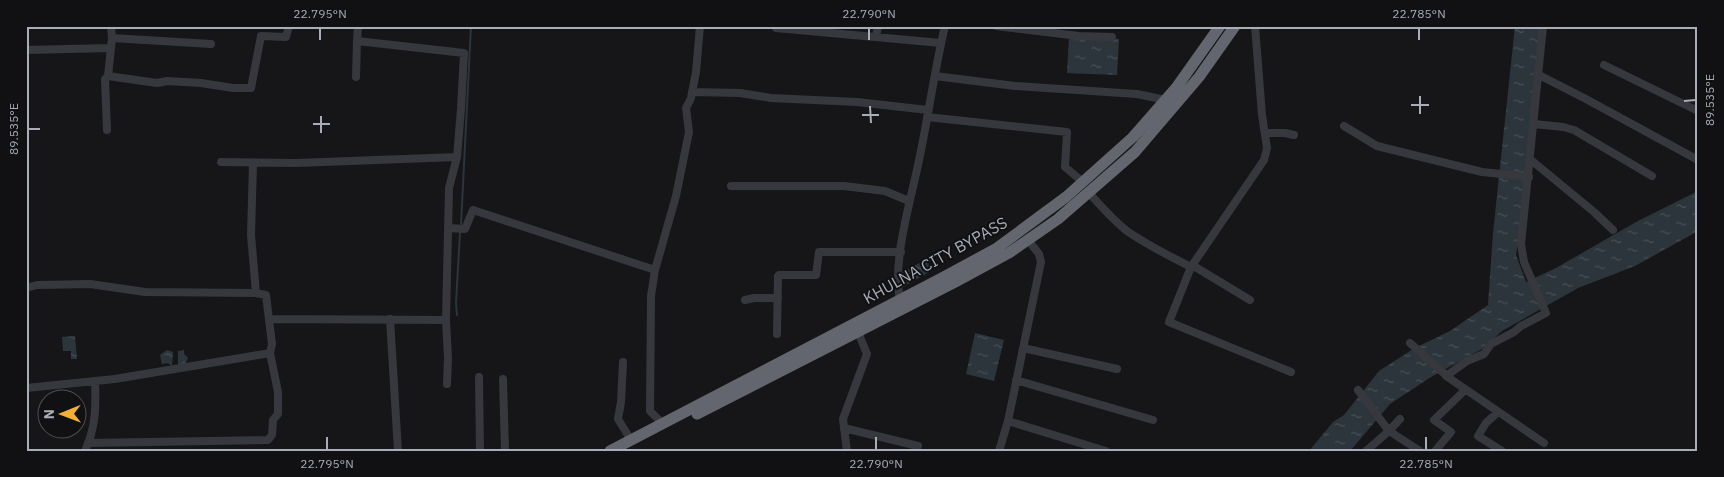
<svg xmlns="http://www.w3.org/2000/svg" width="1724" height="477" viewBox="0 0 1724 477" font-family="'IBM Plex Sans',sans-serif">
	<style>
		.water { fill: url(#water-ripples) }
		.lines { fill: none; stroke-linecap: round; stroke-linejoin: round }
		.stream { stroke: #2c353c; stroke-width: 2 }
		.minor { stroke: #37383d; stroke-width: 8 }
		.highway { stroke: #63666e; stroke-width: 11 }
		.ticks { fill: none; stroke: #a8adb8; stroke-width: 2 }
		.labels { text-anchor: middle; stroke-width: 4; stroke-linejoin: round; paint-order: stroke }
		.street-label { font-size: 16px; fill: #a8adb8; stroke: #111113 }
		.neatline { fill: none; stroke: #a8adb8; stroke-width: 2 }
		.ticks-label { font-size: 12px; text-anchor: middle; fill: #a8adb8 }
	</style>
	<defs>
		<pattern id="water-ripples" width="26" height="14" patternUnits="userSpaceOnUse" patternTransform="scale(1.25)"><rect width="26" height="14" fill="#2c353c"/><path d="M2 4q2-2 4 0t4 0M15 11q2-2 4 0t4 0" fill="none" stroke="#485056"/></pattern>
	</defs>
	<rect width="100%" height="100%" fill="#161618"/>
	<path class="water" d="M 1515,26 L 1541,26 L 1524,200 L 1516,255 L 1526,282 L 1556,268 L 1636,222 L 1698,191 L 1698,231 L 1635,266 L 1578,288 L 1502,331 L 1482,349 L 1431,377 L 1390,404 L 1350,451 L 1309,451 L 1333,422 L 1344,415 L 1379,371 L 1413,349 L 1450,331 L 1488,305 L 1493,233 Z
		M 1069,37 L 1119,39 L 1117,75 L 1067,73 Z
		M 927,259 L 931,271 L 903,287 L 901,273 Z
		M 975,333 L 1004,340 L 994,381 L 966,374 Z
		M 75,336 L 77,359 L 71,359 L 71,351 L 63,351 L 62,337 Z
		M 167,350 L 173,352 L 172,366 L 168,363 L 162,364 L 160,355 Z
		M 184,350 L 184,354 L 188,358 L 184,366 L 178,367 L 178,351 Z"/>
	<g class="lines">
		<path class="stream" d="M 461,224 L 471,26
			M 457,315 L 456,303 L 460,232"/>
		<path class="minor" d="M 776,26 L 776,28 L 941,43
			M 996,26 L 1079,36 L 1112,37
			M 876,37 L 878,26
			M 112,38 L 211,44
			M 357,41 L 358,26
			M 26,50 L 110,48
			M 1604,65 L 1698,111
			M 1537,74 L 1586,99 L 1698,160
			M 108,76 L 157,83 L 167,81 L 201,83 L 233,88 L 251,88 L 261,36 L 286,37 L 289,26
			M 935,76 L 1015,86 L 1137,94 L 1166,100
			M 356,77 L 357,41 L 464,53 L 461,109 L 457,157 L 449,188 L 446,320 L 448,358 L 447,384
			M 692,92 L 740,93 L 771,98 L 857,102 L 928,110
			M 927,117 L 1067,132 L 1065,167 L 1083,182
			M 1534,124 L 1563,127 L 1574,130 L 1652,176
			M 1344,126 L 1377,146 L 1482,172 L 1529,177
			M 107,130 L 105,79 L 108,76 L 112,38 L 111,26
			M 1266,133 L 1285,133 L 1294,135
			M 1531,160 L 1594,212 L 1613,230
			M 221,162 L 296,163 L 457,157
			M 731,186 L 844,186 L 885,191 L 909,201
			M 1089,193 C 1101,206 1113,220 1127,231 C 1147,245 1169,256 1191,267 L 1169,322 L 1291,372
			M 448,228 L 465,229 L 473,210 L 655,270 L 651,296 L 650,411 L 663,424
			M 1028,240 L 1039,254 L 1041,262 L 1008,421 L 1106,451
			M 1192,265 L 1250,300
			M 1191,267 L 1264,160 L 1267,148 L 1262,115 L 1255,26
			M 655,270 L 676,196 L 689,132 L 686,108 L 691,98 L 696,72 L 700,26
			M 26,288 L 37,285 L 90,284 L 145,292 L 256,293
			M 745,300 L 754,298 L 778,298
			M 900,300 C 892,262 910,203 918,165 C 928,119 934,72 945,26
			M 269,319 L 446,320
			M 390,319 L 398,451
			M 777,334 L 778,276 L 779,275 L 816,275 L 819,252 L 901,252
			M 1410,343 L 1449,378 L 1544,443
			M 1023,348 L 1117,369
			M 623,362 L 621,402 L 618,419 L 631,440
			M 1446,376 L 1467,361 L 1484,354 L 1491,344 L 1514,332 L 1521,326 L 1546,313 L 1524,262 L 1521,244 L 1543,26
			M 479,377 L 480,451
			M 503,379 L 505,451
			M 1016,380 L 1153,420
			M 26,388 L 115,379 L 270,353
			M 1358,390 L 1389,431 L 1420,451
			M 1498,412 L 1486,423 L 1478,436 L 1502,451
			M 844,428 L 918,446
			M 88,443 L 268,440 L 272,435 L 273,420 L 278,414 L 278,392 L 270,353 L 272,344 L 266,295 L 256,293 L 251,235 L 253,163
			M 85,451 C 96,427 96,406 95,381
			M 847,451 L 843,419 L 867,354 L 858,332
			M 999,451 L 1008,421
			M 1366,451 L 1389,431 L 1400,419
			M 1435,451 L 1451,432 L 1434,420 L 1465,390"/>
		<path class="highway" d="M 697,414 L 957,281 L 1009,253 L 1058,219 L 1135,152 L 1199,77 L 1235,26
			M 610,451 L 942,278 L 997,248 L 1066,197 L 1133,137 L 1176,88 L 1220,26"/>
	</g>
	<path class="ticks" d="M 320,28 L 320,40M 869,28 L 869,40M 1419,28 L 1419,40M 1420,96 L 1420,114M 1684,101 L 1696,100M 1411,105 L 1429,105M 870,106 L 871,123M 862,115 L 879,115M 321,116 L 321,133M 313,124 L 330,124M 28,129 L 40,129M 327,437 L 327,450M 876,437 L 876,450M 1426,437 L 1426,450"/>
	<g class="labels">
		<g class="street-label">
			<text transform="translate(935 260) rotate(-29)" y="6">KHULNA CITY BYPASS</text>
		</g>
	</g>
	<rect width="1724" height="477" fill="none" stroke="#111113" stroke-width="55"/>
	<g transform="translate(62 414) rotate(269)"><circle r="24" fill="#111113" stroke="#4d4f55"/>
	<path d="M0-4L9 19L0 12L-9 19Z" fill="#f2b134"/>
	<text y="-8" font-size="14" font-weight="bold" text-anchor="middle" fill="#a8adb8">N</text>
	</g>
	<rect x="28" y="28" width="1668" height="422" class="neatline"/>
	<g class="ticks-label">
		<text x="320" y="18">22.795°N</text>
		<text x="869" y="18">22.790°N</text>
		<text x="1419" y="18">22.785°N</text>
		<text transform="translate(1710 100) rotate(-90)" y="4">89.535°E</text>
		<text transform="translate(14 129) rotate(-90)" y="4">89.535°E</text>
		<text x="327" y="468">22.795°N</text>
		<text x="876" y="468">22.790°N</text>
		<text x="1426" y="468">22.785°N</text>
	</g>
</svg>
